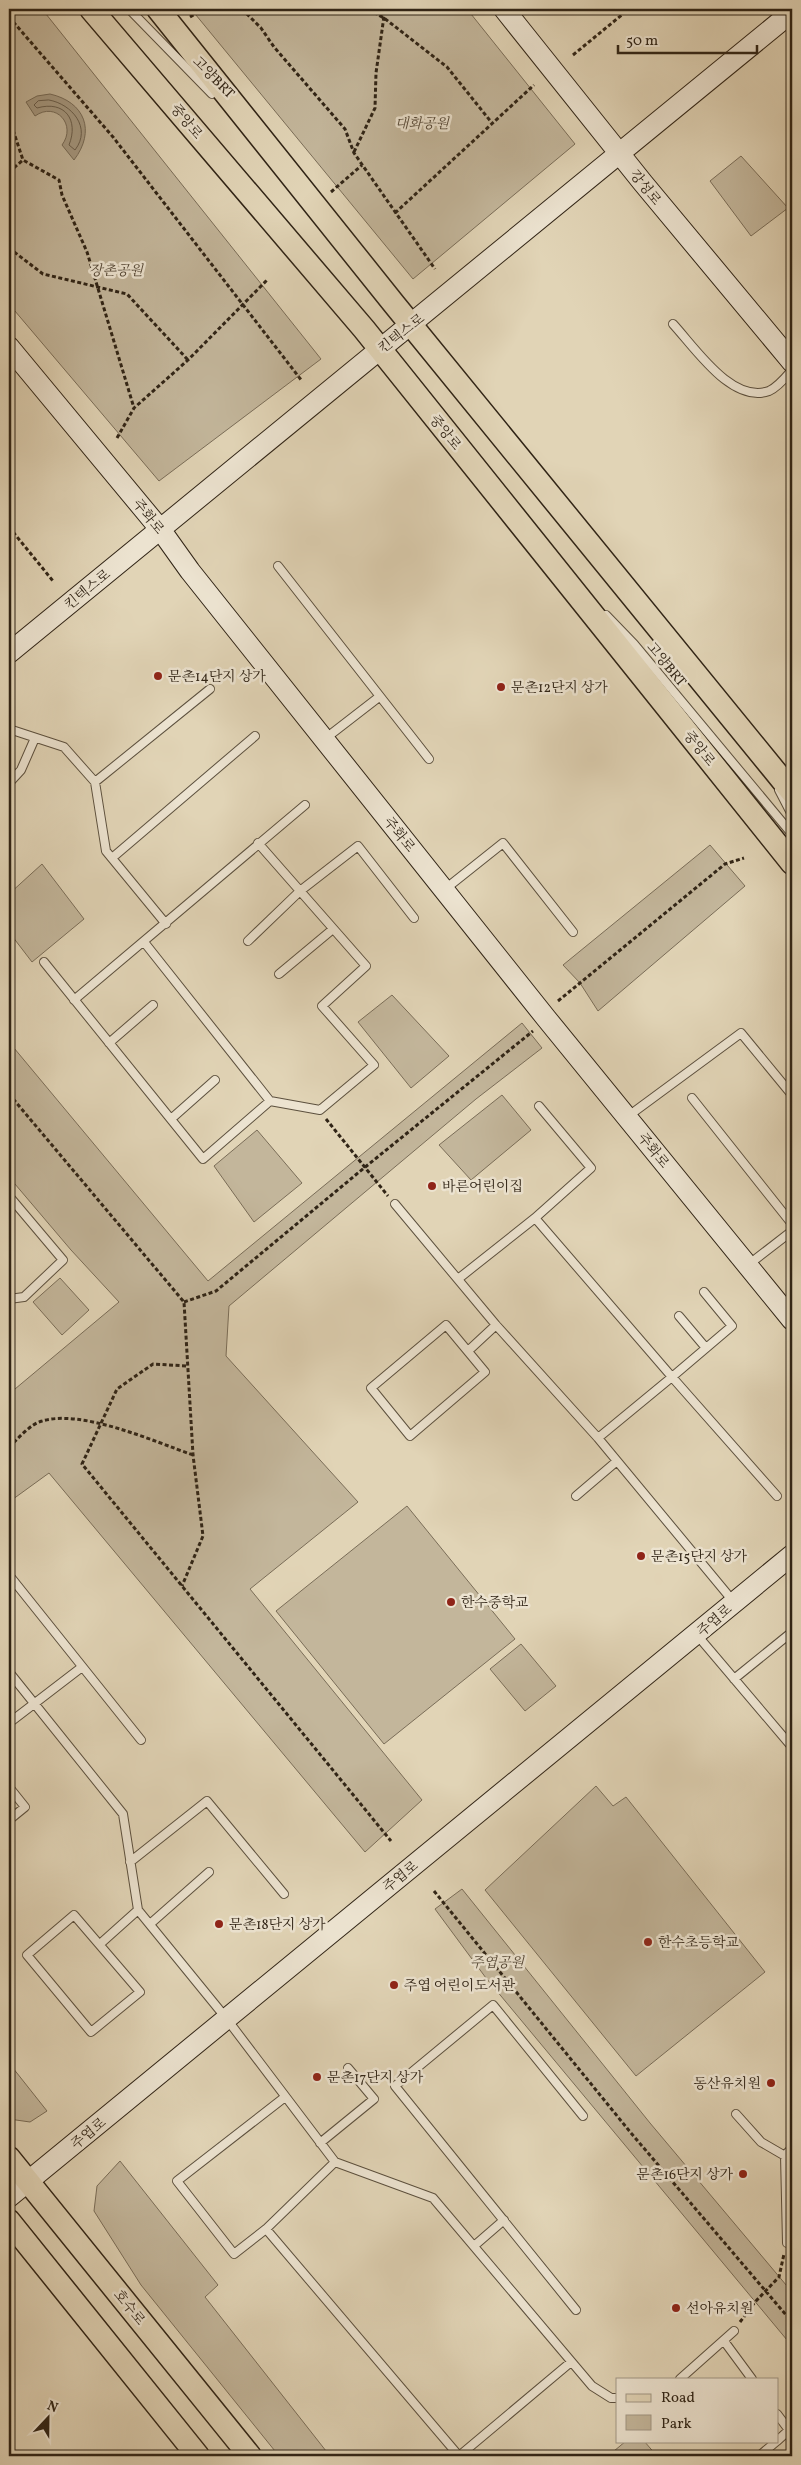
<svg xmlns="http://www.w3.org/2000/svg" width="801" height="2465" viewBox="0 0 801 2465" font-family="Vollkorn,'Noto Serif KR',serif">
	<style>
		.green { fill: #c3b69b; stroke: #7a6d58 }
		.water { fill: #a59880; stroke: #766a56 }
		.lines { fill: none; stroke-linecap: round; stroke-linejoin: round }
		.shore { stroke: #6a5e4b; stroke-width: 1 }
		.lane-casing { stroke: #5c503e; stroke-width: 10 }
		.secondary-casing { stroke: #302416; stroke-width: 22 }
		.primary-casing { stroke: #302416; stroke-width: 25 }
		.path { stroke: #302416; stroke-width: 3; stroke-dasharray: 4 2.5; stroke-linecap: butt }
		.lane { stroke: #ece3d0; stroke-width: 8 }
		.secondary { stroke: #ece3d0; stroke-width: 20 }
		.primary { stroke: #e1d4b6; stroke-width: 22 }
		.poi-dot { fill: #8f2418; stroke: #ece3d0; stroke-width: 2 }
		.labels { text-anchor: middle; stroke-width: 5; stroke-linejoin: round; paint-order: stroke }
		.street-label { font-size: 14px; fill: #302416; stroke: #ece3d0 }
		.park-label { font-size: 14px; font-style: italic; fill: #554837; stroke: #ece3d0 }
		.poi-label { font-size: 14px; fill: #302416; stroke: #ece3d0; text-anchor: start }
	</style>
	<rect width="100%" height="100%" fill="#e1d4b6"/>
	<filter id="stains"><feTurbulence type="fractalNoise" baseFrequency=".004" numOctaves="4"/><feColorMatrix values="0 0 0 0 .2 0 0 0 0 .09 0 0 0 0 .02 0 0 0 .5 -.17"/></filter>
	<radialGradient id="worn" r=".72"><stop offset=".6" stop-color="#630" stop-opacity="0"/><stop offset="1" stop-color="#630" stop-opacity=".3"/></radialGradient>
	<path class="green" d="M 9,9 L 42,9 L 321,359 L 159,481 L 9,304 Z
		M 191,9 L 467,9 L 575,144 L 413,279 Z
		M 741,156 L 788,208 L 751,236 L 710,181 Z
		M 710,845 L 745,886 L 598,1011 L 580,983 L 563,965 Z
		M 42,864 L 84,919 L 32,962 L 9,932 L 9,894 Z
		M 392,995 L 449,1056 L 411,1088 L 358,1022 Z
		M 522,1023 L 542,1048 L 476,1099 L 229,1306 L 226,1356 L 358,1502 L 250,1589 L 422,1800 L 365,1852 L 49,1473 L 9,1502 L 9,1394 L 119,1302 L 71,1250 L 9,1177 L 9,1042 L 208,1281 Z
		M 502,1095 L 531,1130 L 471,1180 L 439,1145 Z
		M 257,1130 L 302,1183 L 254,1222 L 214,1166 Z
		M 60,1278 L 89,1310 L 62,1335 L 33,1302 Z
		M 407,1506 L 515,1639 L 384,1744 L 276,1611 Z
		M 521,1644 L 556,1686 L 525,1711 L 490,1669 Z
		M 596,1786 L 613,1806 L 626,1797 L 765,1972 L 636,2076 L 485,1890 Z
		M 462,1889 L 650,2123 L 792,2292 L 792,2346 L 486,1978 L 435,1909 Z
		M 9,2063 L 47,2111 L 30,2122 L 9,2119 Z
		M 120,2161 L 218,2285 L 205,2297 L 330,2456 L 279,2456 L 141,2285 L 94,2211 L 97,2186 Z
		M 626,2441 L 644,2441 L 657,2456 L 608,2456 Z"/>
	<path class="water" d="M 50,94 C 85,102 96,131 74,160 L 62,145 C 77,125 56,101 35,116 L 26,102 L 37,96 Z"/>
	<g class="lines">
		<path class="shore" d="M 49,100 C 72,104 92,128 75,150 L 69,145 C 79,120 65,100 37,108 L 34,105 L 38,101 Z"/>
		<defs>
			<path id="lane" d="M 129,9 L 212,94
				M 673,324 C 696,349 732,404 769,391 C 778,387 786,377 792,370
				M 278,566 L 429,759
				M 606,615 L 634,644 L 792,834
				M 9,729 L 64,747 L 95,782 L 106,851 L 166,924
				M 326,738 L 379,697
				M 95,782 L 210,689
				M 9,783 L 21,770 L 35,738
				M 779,790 L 792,815
				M 112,858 L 255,736
				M 444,890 L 503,843 L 573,932
				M 248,941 L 300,891 L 358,846 L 414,918
				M 144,942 L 270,1101 L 320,1110 L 374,1065 L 322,1006 L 366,966 L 258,843
				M 44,962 L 203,1159 L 270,1101
				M 279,974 L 333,929
				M 74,1000 L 305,805
				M 109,1043 L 153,1005
				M 692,1098 L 792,1224
				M 539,1106 L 591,1168 L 535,1218 L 672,1377 L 732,1326 L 704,1292
				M 627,1117 L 741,1033 L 792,1095
				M 171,1119 L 215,1080
				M 9,1196 L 63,1260 L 24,1297 L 9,1299
				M 395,1204 L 496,1325 L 598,1438 L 733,1601
				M 748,1265 L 792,1231
				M 458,1279 L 535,1218
				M 679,1316 L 706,1348
				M 446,1325 L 485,1372 L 410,1436 L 371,1388 Z
				M 468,1351 L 496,1325
				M 598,1438 L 672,1377 L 777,1496
				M 576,1496 L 617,1461
				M 9,1575 L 141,1740
				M 697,1635 L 792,1747
				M 9,1672 L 123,1814 L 138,1910 L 226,2018 L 335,2162 L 433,2198 L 592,2386 L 611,2398 L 617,2398
				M 734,1679 L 792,1632
				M 9,1723 L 82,1667
				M 9,1787 L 25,1807 L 9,1820
				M 130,1862 L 207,1801 L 284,1894
				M 74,1915 L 140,1992 L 91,2032 L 27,1955 Z
				M 150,1924 L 209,1872
				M 100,1944 L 138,1910
				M 285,2097 L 177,2181 L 234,2254 L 266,2229 L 335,2162
				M 736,2114 L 761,2142 L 792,2160
				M 320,2143 L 374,2099 L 348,2068
				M 266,2229 L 459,2456
				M 787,2243 L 785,2155 L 792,2148
				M 474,2246 L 504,2220
				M 576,2310 L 395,2086 L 493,2005 L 583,2116
				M 724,2341 L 752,2379
				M 680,2379 L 734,2331
				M 777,2414 L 789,2430 L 777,2441
				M 459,2456 L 571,2362
				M 759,2456 L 777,2441"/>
			<path id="secondary" d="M 504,9 L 643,183 L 792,362
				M 9,347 L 160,529 L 190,571 L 546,1018 L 792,1320
				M 9,653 L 792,12
				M 9,2197 L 792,1555"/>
			<path id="primary" d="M 91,9 L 364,329 L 792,863
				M 158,9 L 394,304 L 792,792
				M 9,2158 L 250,2456
				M 9,2221 L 198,2456"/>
		</defs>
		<use href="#lane" class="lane-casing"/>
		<use href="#secondary" class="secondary-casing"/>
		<use href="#primary" class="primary-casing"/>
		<path class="path" d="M 242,9 L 261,28 L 274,47 L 345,129 L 354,153 L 435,269
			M 368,9 L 384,18 L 447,67 L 492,123
			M 9,17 L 113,137 L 302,381
			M 190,17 L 203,9
			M 573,55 L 629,9
			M 9,126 L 12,127 L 23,160 L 59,180 L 62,195 L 87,252 L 134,408
			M 354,152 L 375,108 L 376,73 L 385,9
			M 9,172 L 23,160
			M 331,192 L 362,165
			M 395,213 L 534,85
			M 9,248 L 43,274 L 127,294 L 188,360
			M 117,438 L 134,408 L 188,360 L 268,279
			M 9,527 L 53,581
			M 558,1001 L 725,864 L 744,858
			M 9,1094 L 184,1302 L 193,1455 L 203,1536 L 182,1586
			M 326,1119 L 388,1196
			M 184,1302 L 216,1291 L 364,1168 L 533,1031
			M 186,1366 L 153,1364 L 117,1389 L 82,1464 L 391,1841
			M 9,1447 C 18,1439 30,1424 42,1421 C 82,1409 153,1441 193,1455
			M 434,1891 L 631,2133 L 792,2322
			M 740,2322 L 755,2302 L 779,2277 L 784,2254
			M 9,2447 L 16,2456"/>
		<use href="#lane" class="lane"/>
		<use href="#secondary" class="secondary"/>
		<use href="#primary" class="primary"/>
	</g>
	<g class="poi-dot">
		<circle cx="158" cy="676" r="5"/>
		<circle cx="501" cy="687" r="5"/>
		<circle cx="432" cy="1186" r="5"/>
		<circle cx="641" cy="1556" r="5"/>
		<circle cx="451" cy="1602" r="5"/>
		<circle cx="219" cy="1924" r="5"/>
		<circle cx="648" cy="1942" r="5"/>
		<circle cx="394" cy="1985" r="5"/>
		<circle cx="317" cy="2077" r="5"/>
		<circle cx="771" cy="2083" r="5"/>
		<circle cx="743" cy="2174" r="5"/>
		<circle cx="676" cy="2308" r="5"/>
	</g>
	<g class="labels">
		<g class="street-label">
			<text transform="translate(214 77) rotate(45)" y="5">고양BRT</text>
			<text transform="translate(187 121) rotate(50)" y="5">중앙로</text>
			<text transform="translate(646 187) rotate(51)" y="5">강성로</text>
			<text transform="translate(401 333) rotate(-38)" y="5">킨텍스로</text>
			<text transform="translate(446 432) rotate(51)" y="5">중앙로</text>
			<text transform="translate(149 516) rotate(51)" y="5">주화로</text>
			<text transform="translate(87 589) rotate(-39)" y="5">킨텍스로</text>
			<text transform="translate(667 664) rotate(50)" y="5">고양BRT</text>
			<text transform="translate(700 748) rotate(51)" y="5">중앙로</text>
			<text transform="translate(400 834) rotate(51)" y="5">주화로</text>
			<text transform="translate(654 1150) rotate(51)" y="5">주화로</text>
			<text transform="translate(714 1620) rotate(-41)" y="5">주엽로</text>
			<text transform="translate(400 1876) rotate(-39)" y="5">주엽로</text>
			<text transform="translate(88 2133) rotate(-40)" y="5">주엽로</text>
			<text transform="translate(130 2307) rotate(51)" y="5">호수로</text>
		</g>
		<g class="park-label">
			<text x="422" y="128">대화공원</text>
			<text x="116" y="275">장촌공원</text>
			<text x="497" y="1967">주엽공원</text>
		</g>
		<g class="poi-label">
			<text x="168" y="681">문촌14단지 상가</text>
			<text x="511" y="692">문촌12단지 상가</text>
			<text x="442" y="1191">바른어린이집</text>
			<text x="651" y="1561">문촌15단지 상가</text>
			<text x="461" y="1607">한수중학교</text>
			<text x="229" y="1929">문촌18단지 상가</text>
			<text x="658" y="1947">한수초등학교</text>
			<text x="404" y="1990">주엽 어린이도서관</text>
			<text x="327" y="2082">문촌17단지 상가</text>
			<text x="761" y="2088" text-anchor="end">동산유치원</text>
			<text x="733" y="2179" text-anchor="end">문촌16단지 상가</text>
			<text x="686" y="2313">선아유치원</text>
		</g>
	</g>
	<rect width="801" height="2465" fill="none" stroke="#e1d4b6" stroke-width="30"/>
	<rect x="10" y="10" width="781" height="2445" fill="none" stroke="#302416" stroke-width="2.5"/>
	<rect x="15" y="15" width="771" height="2435" fill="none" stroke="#302416"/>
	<rect x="616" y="2378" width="162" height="65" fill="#ece3d0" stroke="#a19786"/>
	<rect x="626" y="2394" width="25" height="8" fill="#e1d4b6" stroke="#a19786"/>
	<text x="661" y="2402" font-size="15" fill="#302416">Road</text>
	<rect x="626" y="2415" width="25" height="15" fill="#c3b69b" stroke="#a19786"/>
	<text x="661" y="2428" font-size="15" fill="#302416">Park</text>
	<g transform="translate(48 2418) rotate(22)" stroke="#ece3d0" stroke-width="4" paint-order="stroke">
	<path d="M0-4L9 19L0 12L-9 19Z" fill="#302416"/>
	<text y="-8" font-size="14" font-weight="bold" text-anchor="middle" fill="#302416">N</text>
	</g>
	<path d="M618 45v8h139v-8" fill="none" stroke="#302416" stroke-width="2.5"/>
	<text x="626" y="45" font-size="15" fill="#302416" stroke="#ece3d0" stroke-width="4" paint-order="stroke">50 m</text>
	<rect width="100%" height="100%" filter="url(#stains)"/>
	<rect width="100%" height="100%" fill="url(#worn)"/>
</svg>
